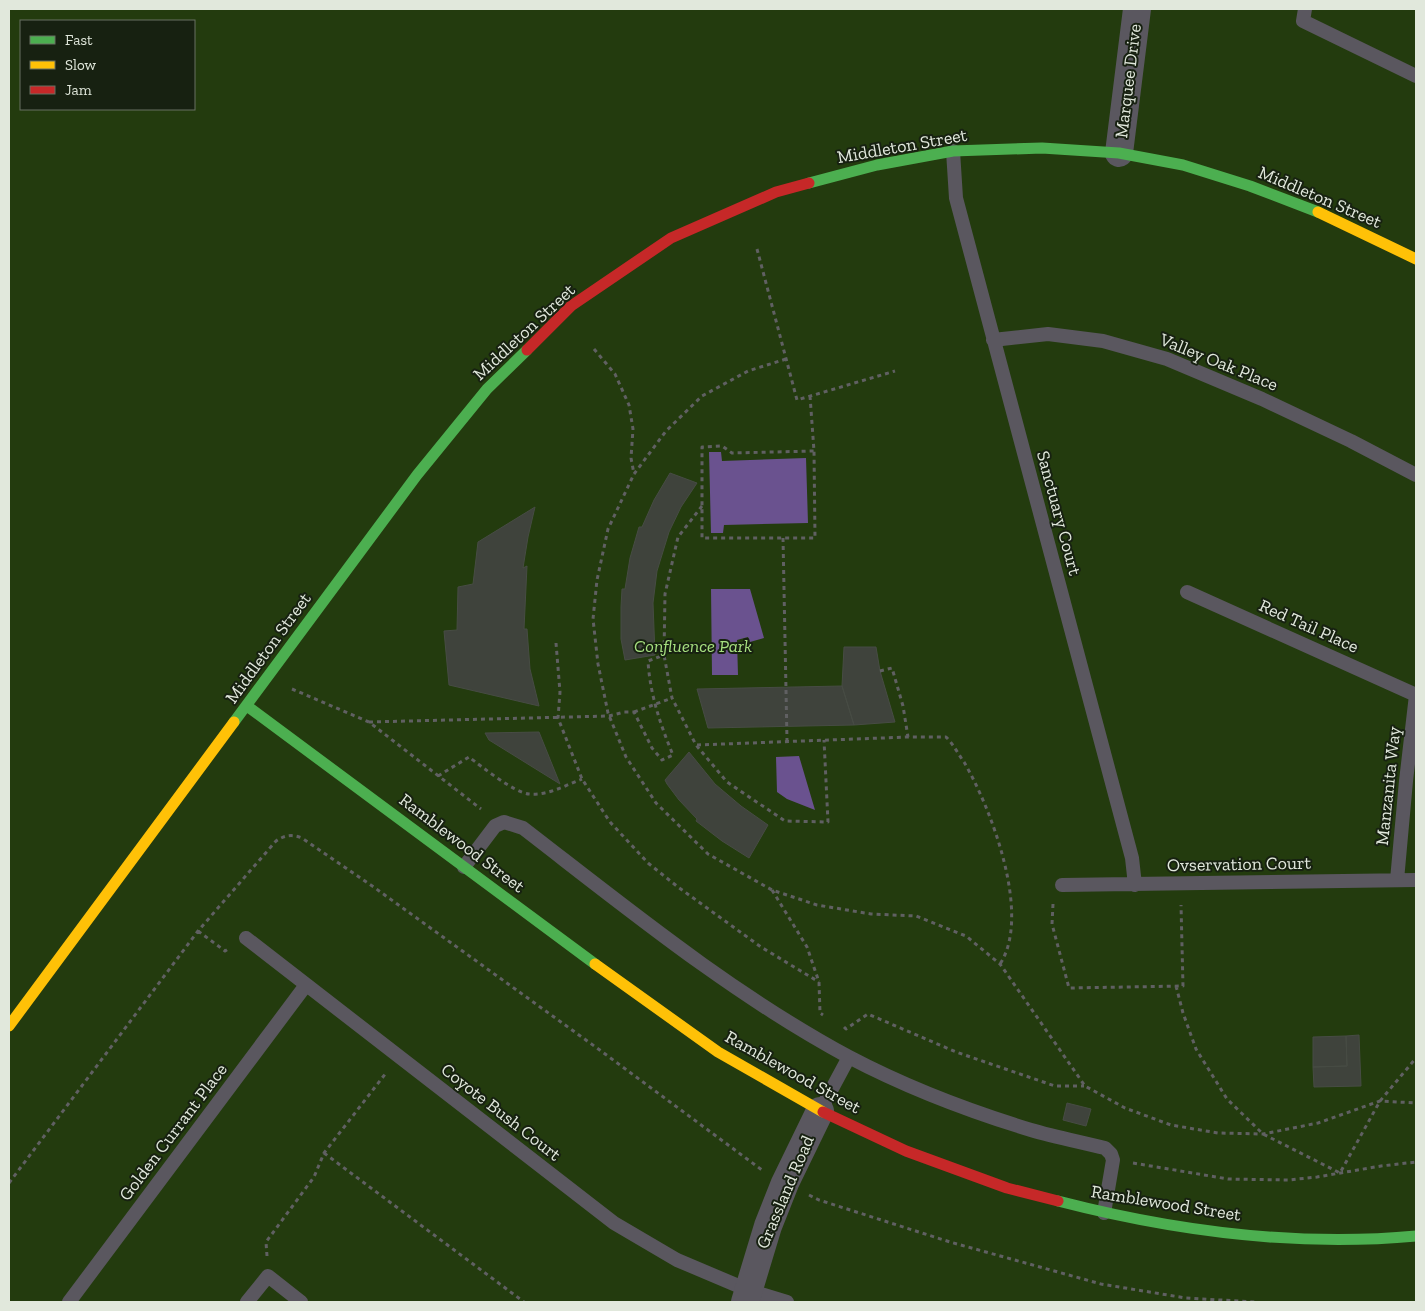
<svg xmlns="http://www.w3.org/2000/svg" width="1425" height="1311" viewBox="0 0 1425 1311" font-family="'Zilla Slab',serif">
	<style>
		.green { fill: #233b0e; fill-rule: evenodd }
		.water { fill: #6a528f }
		.building { fill: #3f433c; stroke: #474c44 }
		.lines { fill: none; stroke-linecap: round; stroke-linejoin: round }
		.path { stroke: #606062; stroke-width: 3; stroke-dasharray: 4 4; stroke-linecap: butt }
		.lane { stroke: #5a575f; stroke-width: 14 }
		.street { stroke: #5a575f; stroke-width: 28 }
		.fast { stroke: #4caf50; stroke-width: 11 }
		.slow { stroke: #ffc107; stroke-width: 11 }
		.jam { stroke: #c62828; stroke-width: 11 }
		.labels { text-anchor: middle; stroke-width: 4; stroke-linejoin: round; paint-order: stroke }
		.street-label { font-size: 18px; fill: #e1e8dc; stroke: #172111 }
		.park-label { font-size: 18px; font-style: italic; fill: #a7e080; stroke: #172111 }
	</style>
	<rect width="100%" height="100%" fill="#22271e"/>
	<path class="green" d="M 9,9 L 1416,9 L 1416,1302 L 9,1302 ZM 21,21 L 194,21 L 194,109 L 21,109 Z"/>
	<path class="water" d="M 709,452 L 721,452 L 722,461 L 806,458 L 808,523 L 724,525 L 723,533 L 711,533 Z
		M 711,589 L 750,589 L 764,638 L 750,642 L 748,637 L 737,640 L 738,675 L 712,675 Z
		M 799,756 L 815,810 L 787,799 L 777,792 L 776,757 Z"/>
	<path class="building" d="M 670,473 L 697,483 L 681,507 L 669,532 L 657,571 L 653,603 L 655,655 L 625,660 L 621,639 L 621,607 L 622,589 L 625,589 L 630,558 L 639,527 L 642,527 L 654,500 Z
		M 535,507 L 528,537 L 523,568 L 527,566 L 524,629 L 527,629 L 530,669 L 539,706 L 449,685 L 444,631 L 457,630 L 458,587 L 473,584 L 478,542 Z
		M 844,647 L 876,647 L 880,671 L 895,722 L 854,725 L 842,686 Z
		M 842,686 L 854,725 L 708,728 L 697,689 Z
		M 539,732 L 560,784 L 489,740 L 485,733 Z
		M 689,752 L 715,784 L 741,806 L 768,825 L 749,858 L 722,841 L 696,821 L 697,819 L 679,800 L 667,784 L 665,780 Z
		M 1359,1035 L 1361,1086 L 1314,1087 L 1313,1067 L 1347,1066 L 1346,1036 Z
		M 1346,1036 L 1347,1066 L 1313,1067 L 1313,1037 Z
		M 1067,1103 L 1091,1109 L 1086,1126 L 1063,1120 Z"/>
	<g class="lines">
		<path class="path" d="M 757,249 L 797,400 L 895,371
			M 594,349 L 615,374 L 629,405 L 633,429 L 631,458 L 634,474
			M 786,359 L 748,371 L 702,396 L 666,431 L 634,474 L 608,529 L 597,580 L 593,619 L 598,664 L 608,713 L 626,757 L 656,803 L 708,854 L 772,890 L 817,905 L 871,914 L 916,916 L 966,936 L 1000,964 L 1085,1086 L 1125,1108 L 1171,1125 L 1218,1133 L 1263,1134 L 1318,1123 L 1380,1101 L 1416,1103
			M 810,396 L 814,451 L 815,538 L 702,538 L 702,447 L 722,446 L 732,453 L 814,451
			M 702,506 L 678,537 L 665,594 L 664,655 L 672,698 L 696,745 L 727,782 L 785,821 L 828,822 L 824,740
			M 783,538 L 787,741
			M 556,643 L 560,692 L 558,718 L 582,779 L 610,822 L 648,863 L 678,887 L 761,947 L 819,982
			M 880,671 L 892,668 L 903,706 L 908,737
			M 292,689 L 369,722 L 481,809
			M 634,712 L 672,698
			M 369,722 L 609,716 L 624,712 L 634,712 L 652,748 L 662,760 L 673,755 C 660,724 650,694 648,661 L 664,655
			M 697,745 L 908,737 L 946,737 C 954,745 958,754 964,762 C 991,808 1032,915 1000,964
			M 438,776 L 469,757 C 482,767 515,793 529,794 C 547,796 566,785 582,779
			M 772,890 L 807,947 L 819,982 L 820,1013 L 823,1015
			M 1053,904 L 1052,924 L 1069,988 L 1183,986 L 1181,905
			M 198,931 L 225,951 L 228,949
			M 1176,986 L 1183,1013 L 1196,1049 L 1227,1099 L 1263,1134 L 1340,1173 L 1380,1101 L 1416,1058
			M 844,1027 L 846,1029 L 868,1014 L 956,1052 L 1055,1086 L 1084,1086
			M 324,1153 L 524,1302
			M 1133,1163 L 1228,1179 L 1289,1180 L 1317,1177 L 1381,1166 L 1416,1162
			M 9,1183 L 198,931 L 276,841 C 285,835 292,834 302,838 L 375,888 L 597,1048 L 762,1170
			M 809,1195 L 819,1200 L 950,1242 L 1101,1284 L 1186,1298 L 1255,1302
			M 267,1256 L 266,1242 L 314,1177 L 324,1153 L 386,1073"/>
		<path class="lane" d="M 1305,9 L 1303,21 L 1416,76
			M 953,151 L 956,198 L 1132,858 L 1135,885
			M 993,340 L 1048,334 L 1103,341 L 1167,359 L 1262,399 L 1351,441 L 1416,475
			M 1187,592 L 1416,695 L 1406,781 L 1397,880
			M 464,867 L 495,826 L 504,822 L 523,828 C 628,909 732,994 849,1057 C 904,1086 972,1112 1031,1130 C 1055,1137 1081,1142 1105,1148 L 1111,1154 L 1113,1160 L 1104,1213
			M 1062,885 L 1416,880
			M 246,938 L 614,1223 L 677,1260 L 748,1290 L 787,1302
			M 820,1111 L 849,1057
			M 69,1302 L 306,985
			M 247,1302 L 268,1276 L 301,1302"/>
		<path class="street" d="M 1119,153 L 1137,9
			M 745,1302 L 768,1226 L 785,1183 L 820,1111"/>
		<path class="fast" d="M 809,183 L 877,165 L 953,151 L 1042,148 L 1119,153 L 1183,165 L 1250,186 L 1318,212
			M 247,706 L 595,964
			M 234,722 L 417,475 L 487,389 L 527,350
			M 1058,1201 C 1174,1231 1297,1247 1416,1236"/>
		<path class="slow" d="M 1318,212 L 1416,259
			M 595,964 L 718,1052 L 823,1112
			M 9,1026 L 234,722"/>
		<path class="jam" d="M 527,350 L 571,306 L 671,238 L 776,192 L 809,183
			M 823,1112 L 906,1151 L 1007,1188 L 1058,1201"/>
	</g>
	<g class="labels">
		<g class="street-label">
			<text transform="translate(1128 81) rotate(-83)" y="6">Marquee Drive</text>
			<text transform="translate(902 146) rotate(-10)" y="6">Middleton Street</text>
			<text transform="translate(1320 197) rotate(23)" y="6">Middleton Street</text>
			<text transform="translate(524 332) rotate(-43)" y="6">Middleton Street</text>
			<text transform="translate(1219 362) rotate(22)" y="6">Valley Oak Place</text>
			<text transform="translate(1059 513) rotate(75)" y="6">Sanctuary Court</text>
			<text transform="translate(1309 626) rotate(24)" y="6">Red Tail Place</text>
			<text transform="translate(268 648) rotate(-54)" y="6">Middleton Street</text>
			<text transform="translate(1388 786) rotate(-84)" y="6">Manzanita Way</text>
			<text transform="translate(462 843) rotate(37)" y="6">Ramblewood Street</text>
			<text transform="translate(1239 864) rotate(-1)" y="6">Ovservation Court</text>
			<text transform="translate(793 1072) rotate(29)" y="6">Ramblewood Street</text>
			<text transform="translate(501 1112) rotate(38)" y="6">Coyote Bush Court</text>
			<text transform="translate(173 1132) rotate(-53)" y="6">Golden Currant Place</text>
			<text transform="translate(785 1192) rotate(-67)" y="6">Grassland Road</text>
			<text transform="translate(1166 1203) rotate(9)" y="6">Ramblewood Street</text>
		</g>
		<g class="park-label">
			<text x="693" y="652">Confluence Park</text>
		</g>
	</g>
	<rect width="1425" height="1311" fill="none" stroke="#e1e8dc" stroke-width="20"/>
	<rect x="20" y="20" width="175" height="90" fill="#172111" stroke="#687162"/>
	<rect x="30" y="36" width="25" height="8" fill="#4caf50" stroke="#687162"/>
	<text x="65" y="45" font-size="15" fill="#e1e8dc">Fast</text>
	<rect x="30" y="61" width="25" height="8" fill="#ffc107" stroke="#687162"/>
	<text x="65" y="70" font-size="15" fill="#e1e8dc">Slow</text>
	<rect x="30" y="86" width="25" height="8" fill="#c62828" stroke="#687162"/>
	<text x="65" y="95" font-size="15" fill="#e1e8dc">Jam</text>
</svg>
